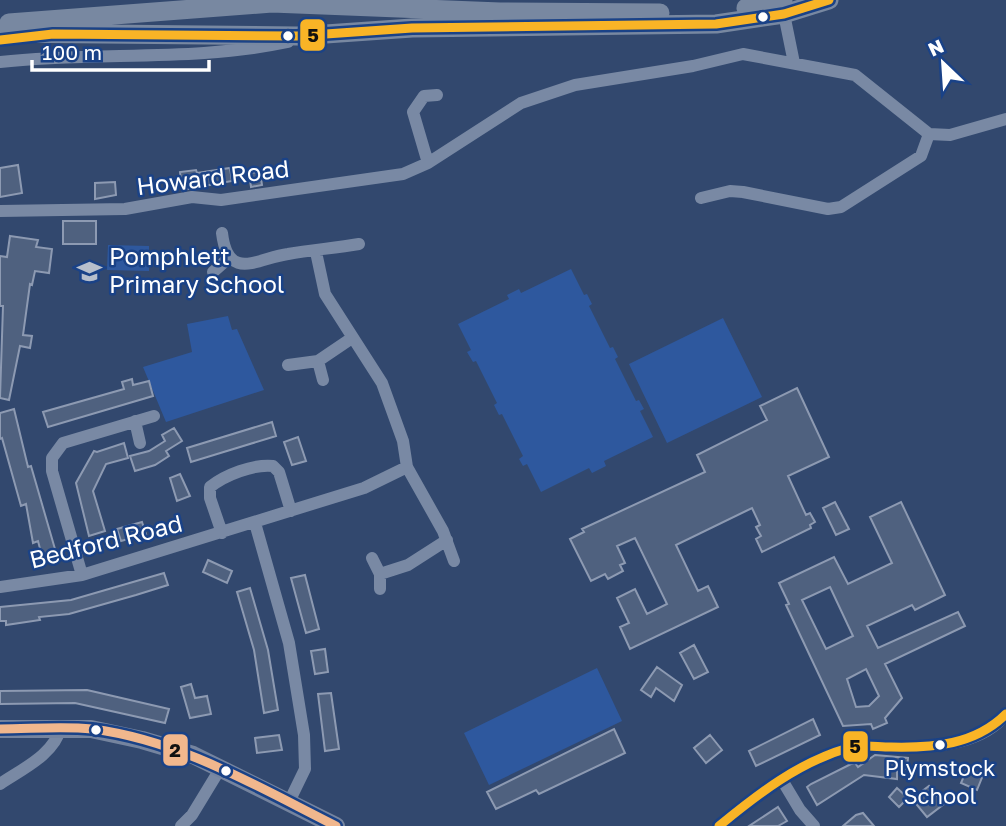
<svg xmlns="http://www.w3.org/2000/svg" width="1006" height="826" viewBox="0 0 1006 826" font-family="'Golos Text',sans-serif">
	<style>
		.green { fill: #2e589e }
		.building { fill: #4f617f; stroke: #8d9ab2; stroke-width: 2; fill-rule: evenodd }
		.lines { fill: none; stroke-linecap: round; stroke-linejoin: round }
		.street { stroke: #7989a4; stroke-width: 12 }
		.secondary { stroke: #75849f; stroke-width: 18 }
		.primary { stroke: #7888a1; stroke-width: 19 }
		.bus-1-casing { stroke: #1a4287; stroke-width: 14 }
		.bus-2-casing { stroke: #1a4287; stroke-width: 14 }
		.bus-1 { stroke: #f9b426; stroke-width: 9 }
		.bus-2 { stroke: #f1b78d; stroke-width: 9 }
		.bus-dot { fill: #fff; stroke: #1a4287; stroke-width: 2.5 }
		.labels { text-anchor: middle; stroke-width: 5; stroke-linejoin: round; paint-order: stroke }
		.bus-label { font-size: 22px; fill: #fff; stroke: #1a4287 }
		.street-label { font-size: 24px; fill: #fff; stroke: #1a4287 }
		.poi-label { font-size: 24px; fill: #fff; stroke: #1a4287; text-anchor: start }
		.line-badge { stroke: #1a4287; stroke-width: 2.5 }
		.pale-badge-label { font-size: 19px; text-anchor: middle; font-weight: bold; fill: #111 }
	</style>
	<rect width="100%" height="100%" fill="#32486e"/>
	<path class="green" d="M 108,245 L 149,246 L 149,271 L 107,270 Z
		M 571,269 L 584,295 L 587,294 L 592,304 L 589,306 L 610,348 L 613,347 L 618,357 L 615,359 L 636,401 L 639,400 L 644,409 L 640,411 L 653,437 L 604,461 L 606,466 L 592,473 L 589,468 L 541,492 L 527,464 L 523,466 L 519,459 L 523,456 L 502,414 L 499,415 L 494,405 L 497,403 L 476,361 L 473,362 L 467,352 L 471,350 L 458,324 L 509,299 L 507,295 L 519,289 L 521,293 Z
		M 228,316 L 232,330 L 237,329 L 264,390 L 166,422 L 143,367 L 192,352 L 187,324 Z
		M 723,318 L 762,397 L 667,443 L 629,364 Z
		M 597,668 L 622,721 L 489,785 L 464,733 Z"/>
	<path class="building" d="M 18,165 L 22,193 L 0,197 L 0,168 Z
		M 230,168 L 232,181 L 182,190 L 180,172 L 196,170 L 197,173 Z
		M 260,172 L 262,185 L 251,187 L 249,173 Z
		M 115,182 L 116,195 L 95,199 L 95,183 Z
		M 63,221 L 96,221 L 96,244 L 63,244 Z
		M 10,236 L 38,240 L 36,247 L 52,249 L 49,273 L 35,271 L 32,285 L 30,284 L 23,335 L 32,336 L 30,348 L 20,346 L 9,400 L 0,398 L 3,306 L 0,306 L 0,256 L 7,257 Z
		M 132,379 L 133,385 L 149,381 L 153,396 L 48,427 L 43,412 L 124,389 L 122,382 Z
		M 797,388 L 829,457 L 788,476 L 806,515 L 810,513 L 815,522 L 810,525 L 811,528 L 762,552 L 756,539 L 761,536 L 756,527 L 760,525 L 752,508 L 676,545 L 698,591 L 708,586 L 718,607 L 630,649 L 620,627 L 629,623 L 617,598 L 635,589 L 647,614 L 667,604 L 635,538 L 617,546 L 625,563 L 620,565 L 623,571 L 608,579 L 605,574 L 591,581 L 570,539 L 584,532 L 582,529 L 705,472 L 697,455 L 767,420 L 760,406 Z
		M 14,409 L 28,467 L 31,466 L 57,556 L 43,560 L 38,541 L 33,543 L 26,504 L 21,506 L 2,438 L 0,439 L 0,413 Z
		M 272,422 L 276,436 L 191,462 L 187,448 Z
		M 174,428 L 182,441 L 166,451 L 169,456 L 155,465 L 135,471 L 130,456 L 149,451 L 165,441 L 162,435 Z
		M 298,437 L 306,461 L 292,465 L 284,442 Z
		M 124,443 L 128,458 L 106,464 L 93,491 L 105,531 L 89,536 L 76,483 L 94,451 L 97,452 Z
		M 180,474 L 190,496 L 177,501 L 170,478 Z
		M 835,502 L 849,529 L 836,535 L 823,508 Z
		M 901,502 L 945,595 L 915,610 L 912,605 L 867,626 L 878,648 L 958,612 L 965,626 L 885,664 L 902,698 L 885,718 L 887,723 L 873,729 L 871,724 L 843,726 L 786,605 L 789,604 L 779,583 L 834,557 L 848,584 L 892,563 L 870,517 ZM 830,587 L 853,636 L 826,649 L 802,600 ZM 866,669 L 879,696 L 869,706 L 856,707 L 847,679 Z
		M 142,522 L 146,534 L 121,541 L 117,529 Z
		M 208,560 L 232,571 L 227,583 L 203,572 Z
		M 164,573 L 168,585 L 136,595 L 69,614 L 39,617 L 40,620 L 6,625 L 6,621 L 0,621 L 0,607 L 71,600 Z
		M 305,575 L 319,629 L 306,633 L 291,578 Z
		M 250,588 L 268,650 L 278,710 L 264,713 L 254,650 L 237,592 Z
		M 694,645 L 708,672 L 694,679 L 680,653 Z
		M 325,649 L 328,672 L 315,674 L 311,651 Z
		M 657,667 L 682,685 L 674,701 L 656,688 L 651,697 L 641,690 Z
		M 191,684 L 195,698 L 207,696 L 211,714 L 190,718 L 181,687 Z
		M 87,690 L 169,709 L 165,723 L 75,703 L 0,704 L 0,691 Z
		M 331,693 L 339,749 L 325,751 L 318,694 Z
		M 813,719 L 820,735 L 756,766 L 749,751 Z
		M 614,729 L 625,753 L 539,794 L 536,790 L 496,809 L 487,792 Z
		M 279,735 L 282,750 L 257,753 L 255,738 Z
		M 710,735 L 722,750 L 706,763 L 694,748 Z
		M 875,755 L 908,758 L 907,769 L 897,769 L 897,779 L 864,775 L 817,805 L 807,787 L 811,784 L 851,764 L 855,763 L 858,767 Z
		M 967,769 L 983,775 L 977,790 L 961,783 Z
		M 929,786 L 944,804 L 927,817 L 912,799 Z
		M 897,788 L 908,798 L 899,807 L 889,797 Z
		M 778,807 L 787,821 L 778,826 L 749,826 Z
		M 863,813 L 874,826 L 843,826 L 856,815 Z"/>
	<g class="lines">
		<path class="street" d="M 784,14 L 794,63
			M 0,62 C 96,51 193,62 288,42
			M 929,134 L 950,135 L 1006,119
			M 428,163 L 413,112 L 424,96 L 437,95
			M 701,198 L 730,191 L 743,192 L 828,209 L 841,207 L 921,156 L 929,134
			M 0,211 L 125,209 L 192,197 L 221,200 L 403,174 L 428,163 L 521,103 L 575,85 L 693,66 L 743,54 L 855,75 L 929,134
			M 222,233 C 228,283 258,258 288,254 C 311,250 335,248 359,244
			M 316,252 L 325,294 L 382,383 L 403,441 L 407,467 L 443,531 L 454,561
			M 213,272 L 230,257
			M 318,361 L 323,380
			M 288,365 L 318,361 L 352,338
			M 135,421 L 140,443
			M 255,523 L 289,643 L 304,735 L 305,769 L 288,804
			M 222,533 L 210,498 L 210,487 C 225,475 253,464 273,466 L 279,472 L 291,511
			M 372,558 L 380,574 L 380,589
			M 380,574 L 408,565 L 447,540
			M 82,575 L 52,471 L 52,458 L 63,443 L 154,416
			M 0,587 L 82,575 L 364,488 L 407,467
			M 782,780 L 800,810 L 814,826
			M 0,784 C 22,769 54,755 61,727
			M 181,826 L 192,815 L 220,769
			M 719,826 C 756,795 801,761 848,748 C 861,744 878,747 891,747 C 929,748 981,746 1006,714"/>
		<path class="secondary" d="M 0,729 L 91,729 L 142,740 L 193,755 L 336,826"/>
		<path class="primary" d="M 746,8 L 783,0
			M 9,23 L 272,3 L 500,12 L 660,13
			M 0,33 L 297,36 L 412,28 L 716,24 L 784,14 L 829,0"/>
		<defs>
			<path id="bus-1" d="M 0,40 L 53,34 L 297,36 L 412,28 L 716,24 L 784,14 L 829,0
				M 719,826 C 758,794 799,762 848,748 C 862,744 876,747 891,747 C 933,748 975,745 1006,714"/>
			<path id="bus-2" d="M 0,729 C 30,729 62,726 92,729 C 180,740 258,787 336,826"/>
		</defs>
		<use href="#bus-1" class="bus-1-casing"/>
		<use href="#bus-2" class="bus-2-casing"/>
		<use href="#bus-1" class="bus-1"/>
		<use href="#bus-2" class="bus-2"/>
	</g>
	<defs>
		<symbol id="school-bare" viewBox="-9 -9 18 18"><path d="M0-5L7-2L0 1L-7-2ZM-4 1L0 2.5L4 1V4Q0 6-4 4Z" fill="#b7bfcc" stroke="#1a4287" stroke-width="2.5" paint-order="stroke"/></symbol>
	</defs>
	<g fill-rule="evenodd">
		<use href="#school-bare" x="72" y="254" width="35" height="35"/>
	</g>
	<g class="bus-dot">
		<circle cx="763" cy="17" r="6"/>
		<circle cx="288" cy="36" r="6"/>
		<circle cx="96" cy="730" r="6"/>
		<circle cx="940" cy="745" r="6"/>
		<circle cx="226" cy="771" r="6"/>
	</g>
	<g class="labels">
		<g class="bus-label">
			<text x="940" y="776">Plymstock<tspan x="940" dy="28">School</tspan></text>
		</g>
		<g class="street-label">
			<text transform="translate(213 178) rotate(-7)" y="8">Howard Road</text>
			<text transform="translate(106 542) rotate(-14)" y="8">Bedford Road</text>
		</g>
		<g class="poi-label">
			<text x="109" y="265">Pomphlett<tspan x="109" dy="28">Primary School</tspan></text>
		</g>
	</g>
	<g class="line-badge">
		<rect x="299" y="18" width="27" height="34" rx="7" fill="#f9b426"/>
		<rect x="842" y="730" width="27" height="33" rx="7" fill="#f9b426"/>
		<rect x="162" y="733" width="27" height="34" rx="7" fill="#f1b78d"/>
	</g>
	<g class="pale-badge-label">
		<text x="313" y="42">5</text>
		<text x="855" y="753">5</text>
		<text x="175" y="757">2</text>
	</g>
	<g transform="translate(943 63) rotate(335)" stroke="#1a4287" stroke-width="5" paint-order="stroke">
	<path d="M0-5L12 26L0 18L-12 26Z" fill="#ffffff"/>
	<text y="-10" font-size="19" font-weight="bold" text-anchor="middle" fill="#ffffff">N</text>
	</g>
	<path d="M32 60v10h177v-10" fill="none" stroke="#ffffff" stroke-width="3.5"/>
	<text x="42" y="60" font-size="21" fill="#ffffff" stroke="#1a4287" stroke-width="5" paint-order="stroke">100 m</text>
</svg>
